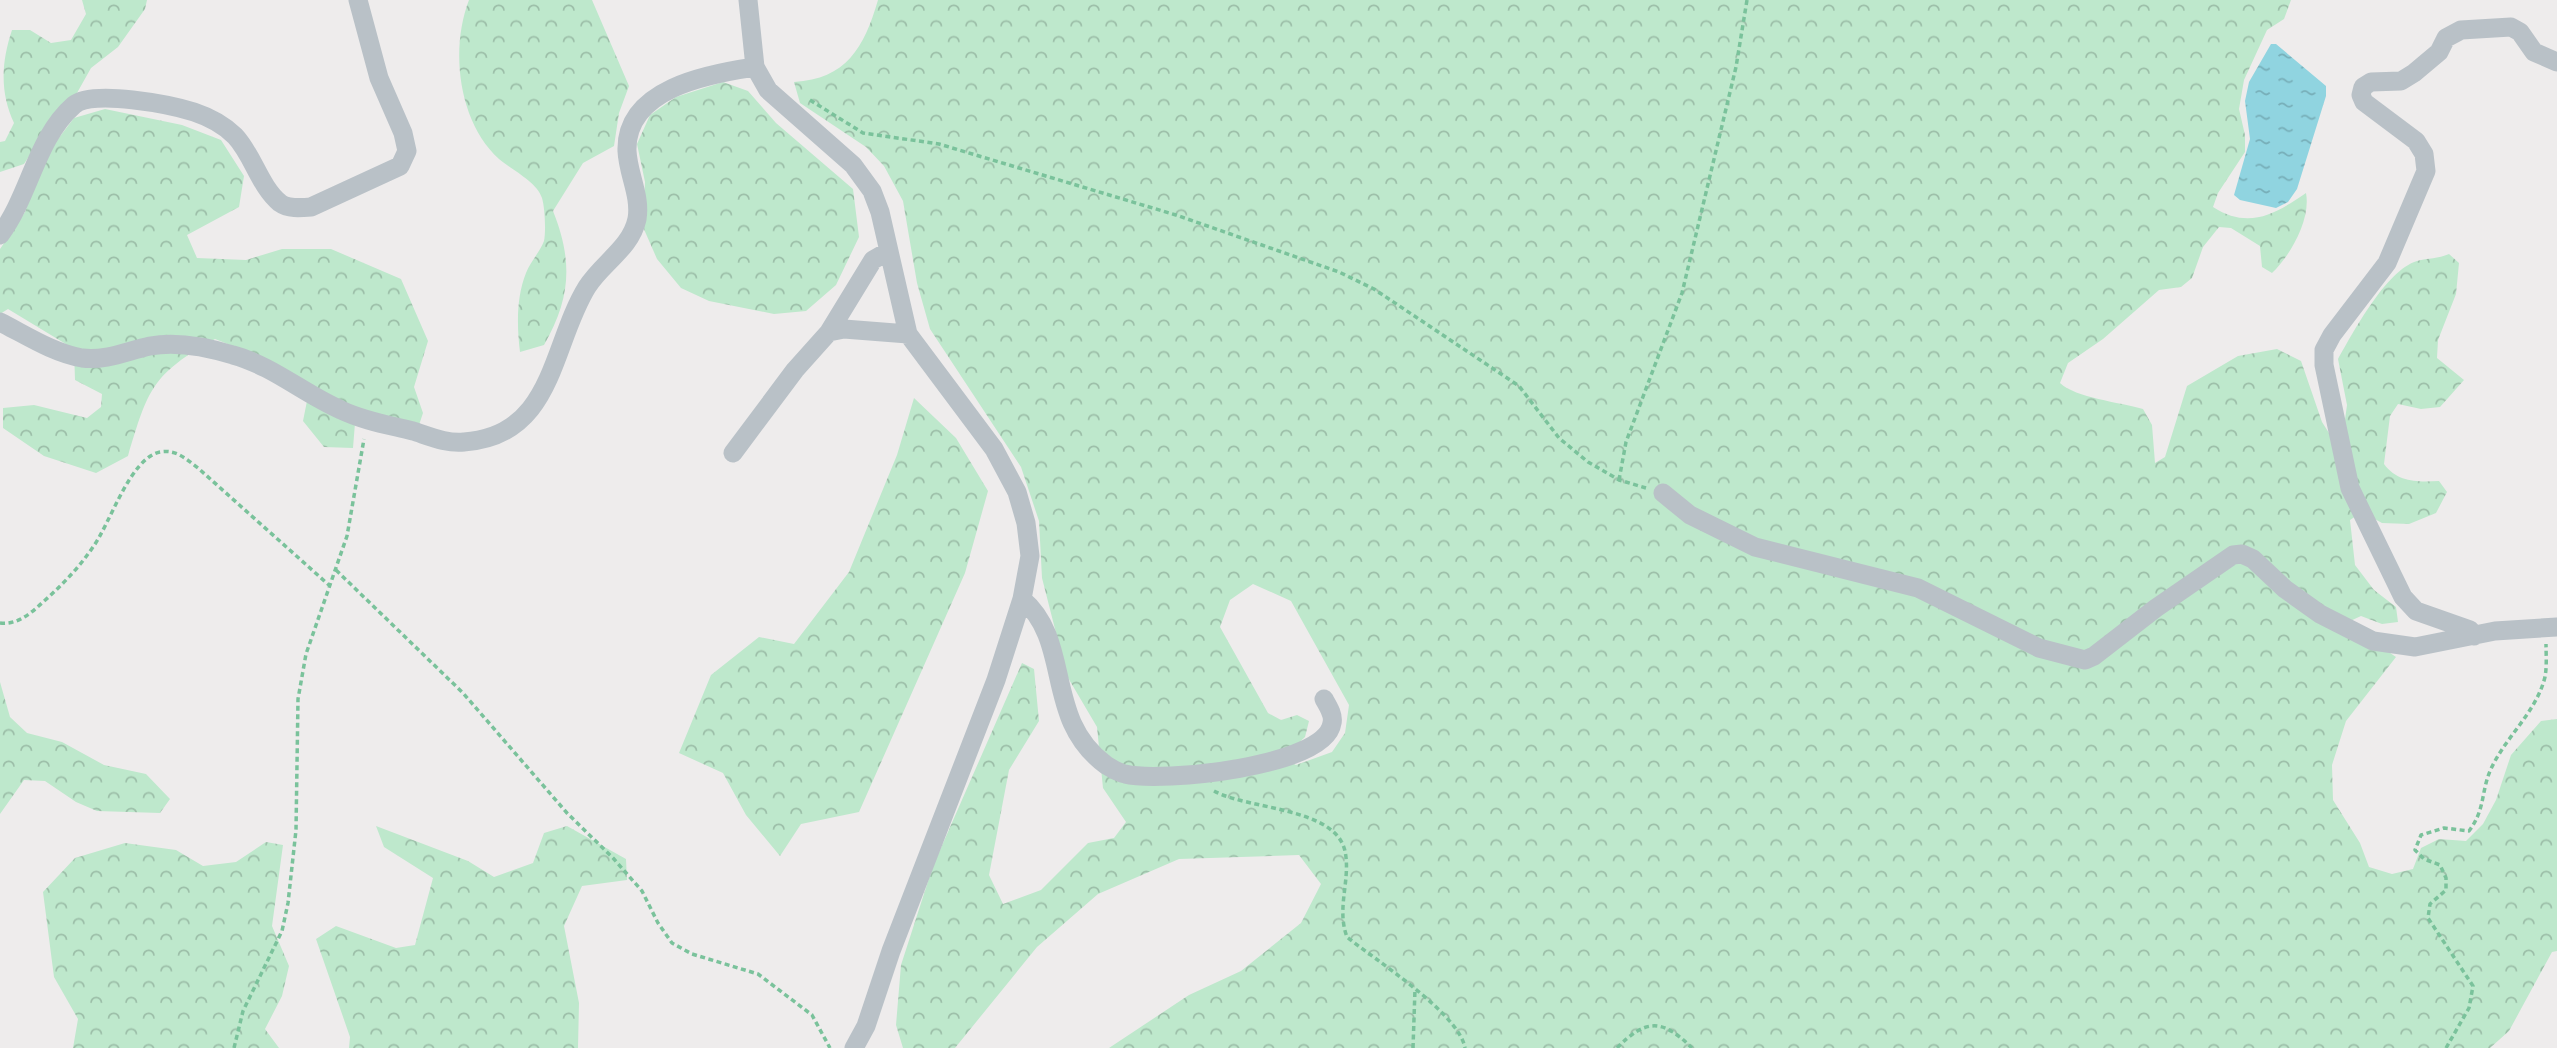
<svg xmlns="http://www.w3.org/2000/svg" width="2557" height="1048" viewBox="0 0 2557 1048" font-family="Jost,sans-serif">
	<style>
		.forest { fill: url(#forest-crowns); fill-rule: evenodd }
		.water { fill: url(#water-ripples) }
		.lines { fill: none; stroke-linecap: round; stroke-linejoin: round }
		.path { stroke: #7ac29b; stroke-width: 3.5; stroke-dasharray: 5 3.5; stroke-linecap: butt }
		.minor { stroke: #b9c1c7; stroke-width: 19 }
	</style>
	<defs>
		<pattern id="forest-crowns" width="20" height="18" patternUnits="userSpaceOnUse" patternTransform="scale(1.75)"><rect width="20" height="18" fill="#bee8cc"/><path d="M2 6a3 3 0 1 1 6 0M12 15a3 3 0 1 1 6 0" fill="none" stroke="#9cbea8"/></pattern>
		<pattern id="water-ripples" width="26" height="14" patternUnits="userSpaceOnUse" patternTransform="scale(1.75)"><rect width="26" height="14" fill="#90d4e0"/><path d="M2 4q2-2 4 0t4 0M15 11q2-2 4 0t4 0" fill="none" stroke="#77aeb8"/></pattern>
	</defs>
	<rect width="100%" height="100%" fill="#eeecec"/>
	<path class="forest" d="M 82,0 L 147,0 L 145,9 L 118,47 L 91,68 L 77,93 L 46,130 L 24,164 L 0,172 L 0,142 L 5,141 L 14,123 C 0,93 1,63 12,30 L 30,30 L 51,43 L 71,40 L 86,14 Z
		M 469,0 L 592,0 L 629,86 L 619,113 L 614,146 L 583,163 L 553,211 C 573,261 571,298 544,345 L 520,352 C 517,327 516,298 526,273 C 530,262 540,252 544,241 C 546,232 545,208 542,198 C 537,182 512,170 499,159 C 458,122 450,49 469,0 Z
		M 878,0 L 2291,0 L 2284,19 L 2267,30 L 2244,80 L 2239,109 L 2245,135 L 2245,152 L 2218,193 L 2213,207 C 2249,230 2275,214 2306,193 C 2311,219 2291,255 2272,273 L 2262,267 L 2260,246 L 2231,228 L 2219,227 L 2203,247 L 2192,278 L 2181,287 L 2159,290 L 2103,339 L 2068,363 L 2060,383 C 2076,398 2119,402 2143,409 L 2152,425 L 2155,463 L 2165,457 L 2187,386 L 2238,356 L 2277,349 L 2301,361 L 2322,422 L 2329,433 L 2344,427 L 2347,405 L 2338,359 C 2353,333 2386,270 2417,261 C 2428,258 2438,259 2449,254 L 2459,263 L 2456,294 L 2438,340 L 2437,358 L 2464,380 L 2440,407 L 2421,409 L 2398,404 L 2390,416 L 2384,464 C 2398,483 2418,482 2439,481 L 2447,492 L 2436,513 L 2409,524 L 2382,523 L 2362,512 L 2350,520 L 2355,565 L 2374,590 L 2396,607 L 2398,622 L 2382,624 L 2361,616 L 2346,623 L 2396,657 L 2346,721 L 2332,765 L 2333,800 L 2360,843 L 2369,867 L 2392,874 L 2413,869 L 2421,848 L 2439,839 L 2466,841 L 2483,824 L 2496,800 L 2511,755 L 2541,721 L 2557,719 L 2557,951 L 2552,952 L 2509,1031 L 2490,1048 L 1109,1048 L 1189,995 L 1241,971 L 1301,923 L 1321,884 L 1299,855 L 1179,859 L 1098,894 L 1037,947 L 955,1048 L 903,1048 L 896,1025 L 901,965 L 933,866 L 1022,663 L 1034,669 L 1039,721 L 1009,770 L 989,875 L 1003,904 L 1041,890 L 1088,843 L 1114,838 L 1126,822 L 1103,788 L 1097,727 L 1067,676 L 1042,578 L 1039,521 L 1021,467 L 930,329 L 917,283 L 903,201 L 884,166 L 866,147 L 800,103 L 794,82 C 846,79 864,48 878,0 ZM 1253,584 L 1291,601 L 1349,705 L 1345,733 L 1332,752 L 1296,765 L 1283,758 L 1305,737 L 1309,721 L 1297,715 L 1281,720 L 1268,713 L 1220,627 L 1230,600 Z
		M 723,82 L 748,91 L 776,123 L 853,189 L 859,237 L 836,285 L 806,311 L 774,314 L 709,301 L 681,288 L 657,259 L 643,227 L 645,182 L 637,144 L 650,115 L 676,97 Z
		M 105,109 L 182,125 L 221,140 L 244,176 L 239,207 L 187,235 L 197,258 L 246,260 L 282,249 L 331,249 L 401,279 L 428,341 L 414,387 L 423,413 L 419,425 L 355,423 L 353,448 L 324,447 L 303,421 L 310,386 L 263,358 L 215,339 C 152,374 148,389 128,456 L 96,473 L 44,456 L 3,428 L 3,408 L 34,405 L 87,418 L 101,407 L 102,394 L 75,380 L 74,349 L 8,309 L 0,314 L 0,249 L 25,212 L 45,156 L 74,118 Z
		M 914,398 L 956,438 L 988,491 L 965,573 L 859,812 L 801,824 L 780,856 L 746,815 L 723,773 L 679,753 L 711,675 L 759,637 L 794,644 L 849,572 L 897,455 Z
		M 0,682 L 10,717 L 27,733 L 62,742 L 104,765 L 146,774 L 170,799 L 160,813 L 97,811 L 76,802 L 45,781 L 24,780 L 0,814 Z
		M 376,826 L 468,861 L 494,877 L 533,863 L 544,833 L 567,826 L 626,859 L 627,880 L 582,886 L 564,926 L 579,1003 L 578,1048 L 349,1048 L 350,1037 L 316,939 L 336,926 L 396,948 L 415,945 L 433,878 L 384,847 Z
		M 266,842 L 283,845 L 272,926 L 289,966 L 282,996 L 265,1029 L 279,1048 L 73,1048 L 78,1019 L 54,977 L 43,892 L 75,858 L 125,843 L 176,850 L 203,866 L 236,862 Z"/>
	<path class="water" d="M 2271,44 L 2276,44 L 2326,86 L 2326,96 L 2297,189 L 2288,202 L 2276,208 L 2240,200 L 2234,195 L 2250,139 L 2245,101 L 2249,82 Z"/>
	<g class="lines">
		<path class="path" d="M 810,100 L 863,133 L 939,144 L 1176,215 L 1339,272 L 1374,289 L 1519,386 L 1559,438 L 1588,462 L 1619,480 L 1646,488
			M 1619,480 L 1626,442 L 1682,293 L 1736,67 L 1747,0
			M 336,570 L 463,693 L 567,813 L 613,858 L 642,891 L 658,923 L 672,943 L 692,954 L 758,974 L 812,1015 L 830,1048
			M 0,623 C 17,625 30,614 42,603 C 61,586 78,569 93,547 C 110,524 130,458 160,452 C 176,449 186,459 198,468 L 330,586
			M 1214,791 C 1249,810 1335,807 1345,851 C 1351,880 1336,908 1347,937 C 1375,960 1459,1013 1465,1048
			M 234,1048 L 243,1011 L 282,931 L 288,903 L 296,830 L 298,699 L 306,654 L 347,536 L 364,439
			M 1413,1048 L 1415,989
			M 1617,1048 C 1646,1018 1663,1019 1692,1048
			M 2446,1048 L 2469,1008 L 2473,986 L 2428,918 L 2430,904 L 2446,890 L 2446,878 L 2440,865 L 2424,859 L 2415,850 L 2421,835 L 2444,828 L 2469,831 C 2485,810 2481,793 2490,771 C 2505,737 2536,713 2545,677 C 2547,666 2546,654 2546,644"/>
		<path class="minor" d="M 748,0 L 755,67 L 768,90 L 853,165 L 872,191 L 880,212 L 908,334 L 994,449 L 1017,492 L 1026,523 L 1030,556 L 1022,599 L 996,680 L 891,951 L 866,1026 L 854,1048
			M 0,235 C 30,195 36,138 74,105 C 92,89 172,105 194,112 C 209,117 224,125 235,136 C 253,155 260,187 280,203 C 288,209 300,208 311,207 L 400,166 L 407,151 L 403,133 L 379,78 L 358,0
			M 0,322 C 26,335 53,353 82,358 C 106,361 127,351 150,346 C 177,341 207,347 233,355 C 273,366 304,394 341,410 C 364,421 389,425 413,431 C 429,436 447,444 464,442 C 554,436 551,345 587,287 C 602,263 631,248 637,219 C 641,196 628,174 627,151 C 625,89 707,74 755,67
			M 829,332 L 844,329 L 908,334
			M 733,453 L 795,370 L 829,332 L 873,260 L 887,252
			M 1663,493 L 1690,515 L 1755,547 L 1918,588 L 2039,648 L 2085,660 L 2094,656 L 2156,608 L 2233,555 L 2242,554 L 2253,559 L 2285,589 L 2320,614 L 2373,641 L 2415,647 L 2495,631 L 2557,627
			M 1022,599 C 1073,642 1043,719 1106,765 C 1111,768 1119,773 1125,774 C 1160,783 1326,767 1332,723 C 1334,715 1328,706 1324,699
			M 2474,636 L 2470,630 L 2416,611 L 2403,597 L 2350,488 L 2324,365 L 2324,350 L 2332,335 L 2387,263 L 2426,171 L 2424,154 L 2416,141 L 2364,102 L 2361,95 L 2363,87 L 2371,82 L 2401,81 L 2414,73 L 2439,52 L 2446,38 L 2461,30 L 2511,27 L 2520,32 L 2534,52 L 2557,62"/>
	</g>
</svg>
